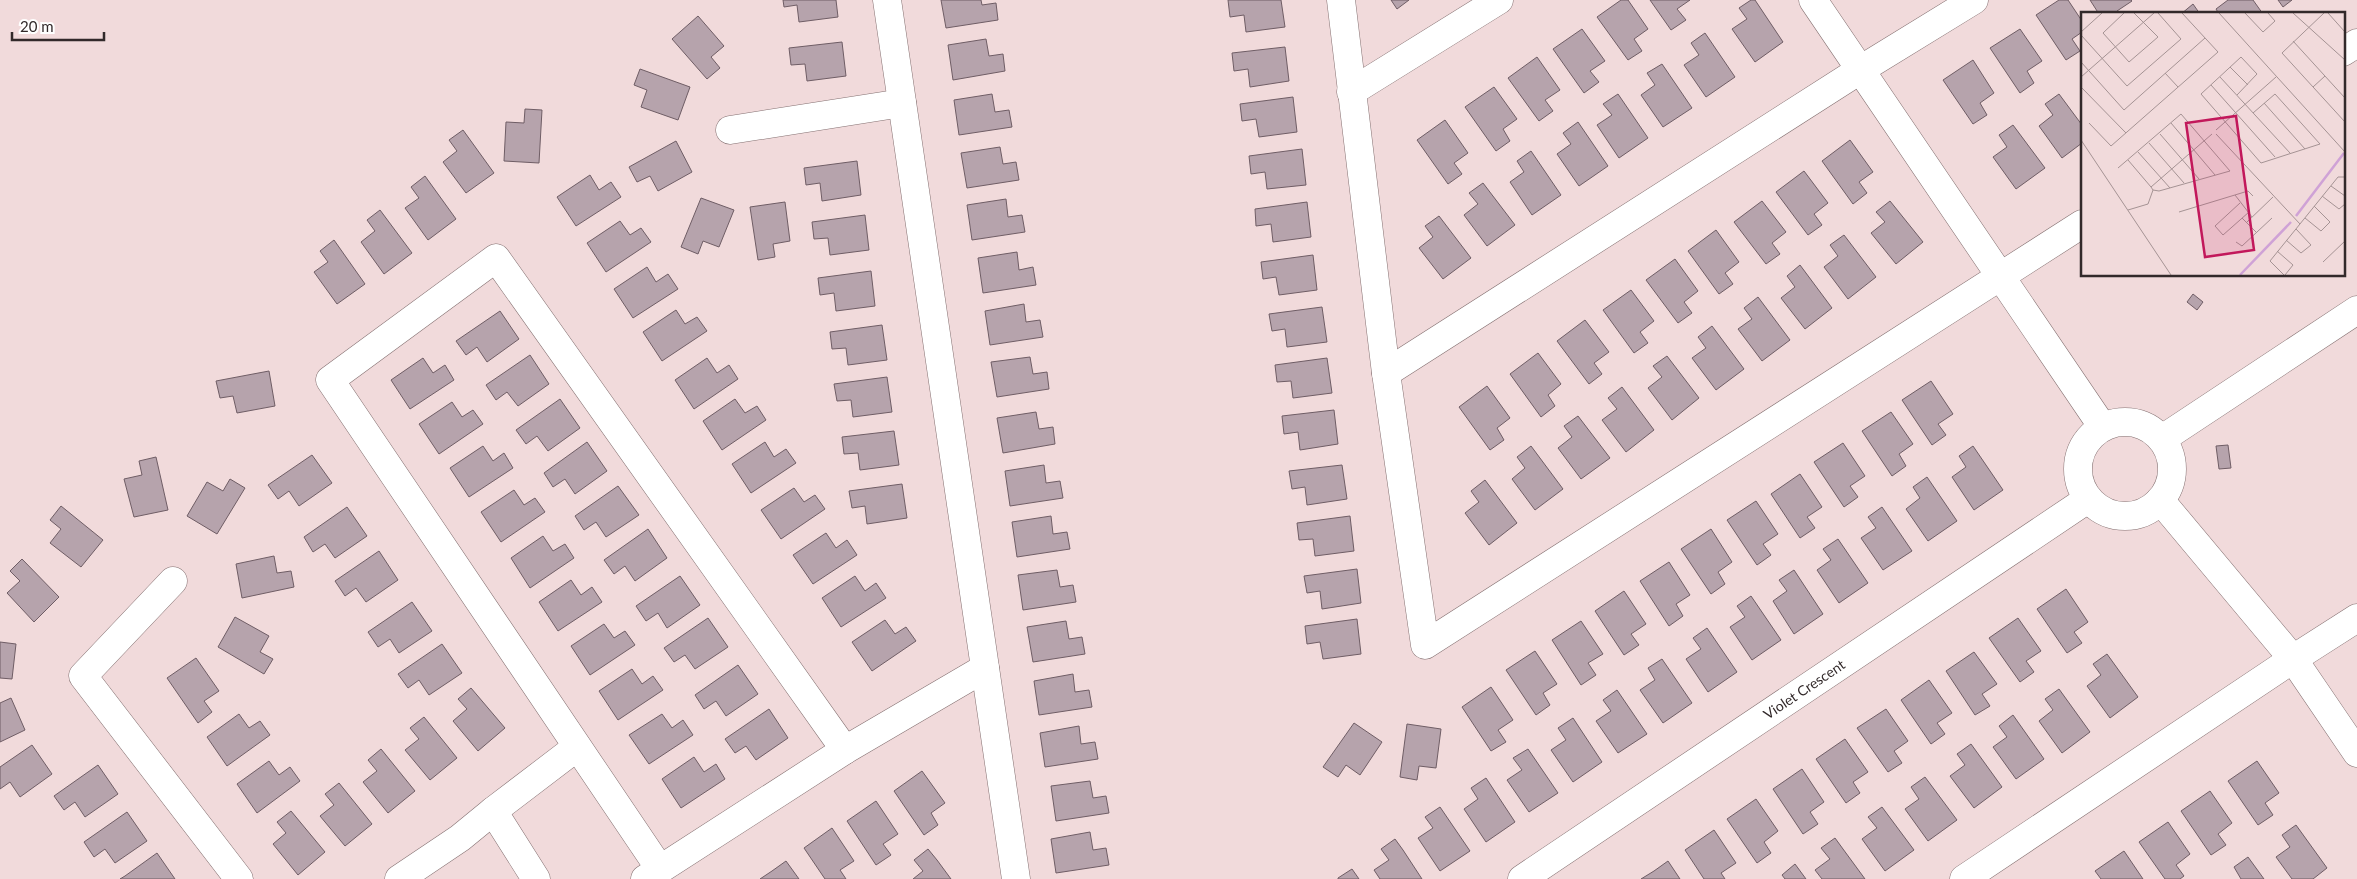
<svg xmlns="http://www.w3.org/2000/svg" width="2357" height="879" viewBox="0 0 2357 879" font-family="Lato,sans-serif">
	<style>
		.building { fill: #b6a3ac; stroke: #6f5d65 }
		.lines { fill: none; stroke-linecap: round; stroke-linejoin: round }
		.minor-casing { stroke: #847071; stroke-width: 29 }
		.minor { stroke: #fff; stroke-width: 28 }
		.labels { text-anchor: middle; stroke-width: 4; stroke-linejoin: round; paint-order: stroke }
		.street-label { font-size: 14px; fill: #32292a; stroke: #fff }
		.inset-river { fill: none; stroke: #cfa2d6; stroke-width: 2.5 }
		.inset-road { fill: none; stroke: #a59394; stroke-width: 1 }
		.view { fill: #c2185b; fill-opacity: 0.15; stroke: #c2185b; stroke-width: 2.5 }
		.inset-edge { fill: none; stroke: #32292a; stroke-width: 2.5 }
	</style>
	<rect width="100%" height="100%" fill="#f1dadb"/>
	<path class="building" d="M 783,0 L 836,0 L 838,17 L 799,22 L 797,5 L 784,7 Z
		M 941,0 L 981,0 L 982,5 L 996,3 L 998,20 L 946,28 Z
		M 1228,0 L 1281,0 L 1285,27 L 1246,32 L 1244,15 L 1230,17 Z
		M 1391,0 L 1409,0 L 1397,9 Z
		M 1621,0 L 1628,0 L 1648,29 L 1634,39 L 1642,51 L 1628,60 L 1597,17 Z
		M 1650,0 L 1690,0 L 1677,9 L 1686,20 L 1671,30 Z
		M 1751,0 L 1755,0 L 1783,42 L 1755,62 L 1732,29 L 1747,19 L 1739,8 Z
		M 2059,0 L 2068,0 L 2082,21 L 2082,32 L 2072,39 L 2080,51 L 2066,60 L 2036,15 Z
		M 2090,0 L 2131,0 L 2132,1 L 2117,11 L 2119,14 L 2099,14 Z
		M 2228,0 L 2253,0 L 2263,14 L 2219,14 L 2216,9 Z
		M 2278,0 L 2292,0 L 2283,7 Z
		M 2193,4 L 2200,14 L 2181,14 Z
		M 698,16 L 724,46 L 711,57 L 720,68 L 707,79 L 672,39 Z
		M 1582,29 L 1605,61 L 1590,71 L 1599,82 L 1584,93 L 1553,49 Z
		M 2020,29 L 2042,61 L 2027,71 L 2034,83 L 2020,93 L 1990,48 Z
		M 1705,33 L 1735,77 L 1706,97 L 1684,65 L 1699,55 L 1691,43 Z
		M 986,39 L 989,56 L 1003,54 L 1005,71 L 953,80 L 948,45 Z
		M 842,42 L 846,76 L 807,81 L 805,64 L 791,65 L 789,48 Z
		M 1285,47 L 1289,81 L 1250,87 L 1248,69 L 1234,71 L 1232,53 Z
		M 1537,57 L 1560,90 L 1545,100 L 1553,111 L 1539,121 L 1508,78 Z
		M 1973,60 L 1994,93 L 1980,103 L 1987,115 L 1973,124 L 1943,80 Z
		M 1662,64 L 1692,108 L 1663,127 L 1641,95 L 1655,85 L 1647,73 Z
		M 640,69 L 690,87 L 678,120 L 641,107 L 647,90 L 634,85 Z
		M 1494,87 L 1517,119 L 1503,129 L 1510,141 L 1496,151 L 1465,107 Z
		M 992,94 L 995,112 L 1009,110 L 1012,127 L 959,135 L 954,100 Z
		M 1618,94 L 1648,138 L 1619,158 L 1597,125 L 1612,115 L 1603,104 Z
		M 2059,94 L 2082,125 L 2082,143 L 2062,158 L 2039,126 L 2053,115 L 2045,104 Z
		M 1293,97 L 1297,132 L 1259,137 L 1256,119 L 1242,121 L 1240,104 Z
		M 525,109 L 542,110 L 539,163 L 504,161 L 506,122 L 524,123 Z
		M 1445,120 L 1468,153 L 1454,163 L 1462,174 L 1448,184 L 1417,140 Z
		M 1578,122 L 1608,166 L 1579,186 L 1557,154 L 1571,144 L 1563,133 Z
		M 2013,125 L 2045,168 L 2016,189 L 1993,157 L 2007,147 L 1999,135 Z
		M 463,130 L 494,173 L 466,193 L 443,162 L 457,151 L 449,140 Z
		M 1850,140 L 1873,172 L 1859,182 L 1867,193 L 1853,204 L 1822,161 Z
		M 676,141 L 692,172 L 658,191 L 650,176 L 637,182 L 629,167 Z
		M 1000,147 L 1003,164 L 1016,162 L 1019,180 L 967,188 L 961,153 Z
		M 1302,149 L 1306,185 L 1267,189 L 1265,172 L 1251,174 L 1249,156 Z
		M 1531,151 L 1561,195 L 1532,215 L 1510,182 L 1524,172 L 1517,161 Z
		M 857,161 L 861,195 L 822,201 L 820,183 L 806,185 L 804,168 Z
		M 1804,171 L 1828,203 L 1814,214 L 1822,225 L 1808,235 L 1776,192 Z
		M 590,175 L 599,190 L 611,182 L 621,197 L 576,226 L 557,197 Z
		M 425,176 L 456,219 L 428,240 L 405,208 L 419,198 L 411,187 Z
		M 1483,183 L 1515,225 L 1487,246 L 1464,215 L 1478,204 L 1469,193 Z
		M 701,198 L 734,210 L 719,247 L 703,241 L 698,254 L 681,247 Z
		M 1006,199 L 1008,217 L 1022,215 L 1025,232 L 972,240 L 967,205 Z
		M 1762,201 L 1786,232 L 1772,243 L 1780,254 L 1766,264 L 1734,222 Z
		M 1890,201 L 1923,242 L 1896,264 L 1871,233 L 1885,222 L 1876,212 Z
		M 785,202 L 790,241 L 773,244 L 775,257 L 758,260 L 750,207 Z
		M 1307,202 L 1311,237 L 1273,242 L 1271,224 L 1256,226 L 1255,209 Z
		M 380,210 L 412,253 L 384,274 L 361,242 L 375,231 L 367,220 Z
		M 865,215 L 869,250 L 830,255 L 828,238 L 814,239 L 812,222 Z
		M 1439,216 L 1471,258 L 1443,279 L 1419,248 L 1433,237 L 1425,226 Z
		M 620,221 L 630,235 L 641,228 L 651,242 L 606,272 L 587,243 Z
		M 1716,230 L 1739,262 L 1725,273 L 1733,284 L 1719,294 L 1688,251 Z
		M 1844,235 L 1876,277 L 1848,299 L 1824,267 L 1838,256 L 1830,245 Z
		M 334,240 L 365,284 L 337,304 L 314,272 L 328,262 L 320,251 Z
		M 1017,252 L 1019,270 L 1033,267 L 1036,285 L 983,293 L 978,258 Z
		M 1313,255 L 1317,290 L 1279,295 L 1276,277 L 1263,279 L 1261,262 Z
		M 1675,259 L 1698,291 L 1684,302 L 1692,313 L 1678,323 L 1646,280 Z
		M 1800,265 L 1832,308 L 1805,329 L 1781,298 L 1795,287 L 1787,276 Z
		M 647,267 L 656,282 L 668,274 L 678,289 L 633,318 L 614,289 Z
		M 871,271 L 875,306 L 836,311 L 834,293 L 820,295 L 818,278 Z
		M 1631,290 L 1654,321 L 1640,332 L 1648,343 L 1634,353 L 1603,310 Z
		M 2193,294 L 2203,302 L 2197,310 L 2187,302 Z
		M 1758,297 L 1790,340 L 1762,361 L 1738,329 L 1752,319 L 1744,308 Z
		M 1024,304 L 1026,322 L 1040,320 L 1043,337 L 990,345 L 985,311 Z
		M 1322,307 L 1327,342 L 1287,347 L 1285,329 L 1272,331 L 1269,314 Z
		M 676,310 L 685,324 L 697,317 L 707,331 L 662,361 L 643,332 Z
		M 500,311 L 519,339 L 487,362 L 477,347 L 466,355 L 456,341 Z
		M 1585,320 L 1609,352 L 1594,363 L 1602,374 L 1589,384 L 1557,341 Z
		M 882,325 L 887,360 L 848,365 L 846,348 L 832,349 L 830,332 Z
		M 1712,326 L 1744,369 L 1716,390 L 1692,358 L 1706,348 L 1698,337 Z
		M 1538,353 L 1561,384 L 1548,395 L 1555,406 L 1541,417 L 1510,374 Z
		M 530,355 L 549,384 L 518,406 L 507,392 L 496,400 L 486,385 Z
		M 1667,356 L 1699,398 L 1672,420 L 1648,388 L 1662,377 L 1653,366 Z
		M 1030,357 L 1033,374 L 1047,372 L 1049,389 L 997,397 L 991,362 Z
		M 423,358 L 433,373 L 445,365 L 454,380 L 410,409 L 391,380 Z
		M 707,358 L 717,373 L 729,365 L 738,379 L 694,409 L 675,380 Z
		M 1327,358 L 1332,393 L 1293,398 L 1291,381 L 1277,382 L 1275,365 Z
		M 269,371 L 275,406 L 237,413 L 233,396 L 220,398 L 216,381 Z
		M 887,377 L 892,412 L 853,417 L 851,400 L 837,401 L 834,384 Z
		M 1931,381 L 1953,414 L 1938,424 L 1946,435 L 1932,445 L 1902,400 Z
		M 1487,386 L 1510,418 L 1497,428 L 1504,440 L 1490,450 L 1459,407 Z
		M 1622,387 L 1654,430 L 1626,452 L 1602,420 L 1617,409 L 1608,398 Z
		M 560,399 L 580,428 L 548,451 L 537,436 L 526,444 L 516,430 Z
		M 735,399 L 745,413 L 757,406 L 766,420 L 722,450 L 703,421 Z
		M 452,402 L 462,417 L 473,410 L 483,424 L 439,454 L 419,424 Z
		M 1334,410 L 1338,444 L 1300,450 L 1298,432 L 1284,434 L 1282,416 Z
		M 1036,412 L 1039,429 L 1053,427 L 1055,444 L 1003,453 L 997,418 Z
		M 1891,412 L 1913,444 L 1899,454 L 1906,466 L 1892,476 L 1862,431 Z
		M 1578,416 L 1610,458 L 1581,479 L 1558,448 L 1572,437 L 1564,426 Z
		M 894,431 L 899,465 L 860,470 L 858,453 L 844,454 L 842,437 Z
		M 587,442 L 607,471 L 575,494 L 565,479 L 553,487 L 544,473 Z
		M 765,442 L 774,457 L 786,449 L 796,463 L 751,493 L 732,464 Z
		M 1843,443 L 1865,476 L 1850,486 L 1858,497 L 1844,507 L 1814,462 Z
		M 2228,445 L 2231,468 L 2219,469 L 2216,446 Z
		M 483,446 L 493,461 L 504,453 L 513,468 L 469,497 L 450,468 Z
		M 1531,446 L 1563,489 L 1535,510 L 1512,479 L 1525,468 L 1517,457 Z
		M 1973,446 L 2003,490 L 1974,510 L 1952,477 L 1966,467 L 1959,456 Z
		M 312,455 L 332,483 L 299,506 L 289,491 L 278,499 L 268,485 Z
		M 156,457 L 168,510 L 134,517 L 124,479 L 142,475 L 139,461 Z
		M 1044,465 L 1046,483 L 1060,481 L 1063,498 L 1010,506 L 1005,471 Z
		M 1342,465 L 1347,499 L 1307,505 L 1305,487 L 1292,489 L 1289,471 Z
		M 1800,474 L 1822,507 L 1807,517 L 1815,528 L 1800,538 L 1771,494 Z
		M 1927,477 L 1957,521 L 1928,541 L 1906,509 L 1920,498 L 1913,487 Z
		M 230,479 L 245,488 L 217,534 L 187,516 L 207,482 L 223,491 Z
		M 1485,480 L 1517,523 L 1489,545 L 1465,513 L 1479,502 L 1471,491 Z
		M 902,484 L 907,518 L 867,524 L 865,506 L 852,508 L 849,491 Z
		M 618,486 L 639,515 L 606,537 L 596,522 L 584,530 L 575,516 Z
		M 794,488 L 804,502 L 815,495 L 825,509 L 781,539 L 761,510 Z
		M 514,490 L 524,505 L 535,498 L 545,512 L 501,542 L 481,512 Z
		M 1756,501 L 1778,534 L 1763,544 L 1771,555 L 1757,565 L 1727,520 Z
		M 61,506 L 103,540 L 81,567 L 50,543 L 61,529 L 50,520 Z
		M 347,507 L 367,536 L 335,558 L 325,544 L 313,552 L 304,537 Z
		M 1882,507 L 1912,551 L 1883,570 L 1861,538 L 1876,528 L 1868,517 Z
		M 1051,516 L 1053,534 L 1067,532 L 1070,549 L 1017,557 L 1012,522 Z
		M 1350,516 L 1354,551 L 1315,556 L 1313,539 L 1299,540 L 1297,523 Z
		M 648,529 L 667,558 L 635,581 L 625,566 L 614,574 L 604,560 Z
		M 1711,529 L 1732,562 L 1718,572 L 1725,584 L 1711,594 L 1681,549 Z
		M 826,533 L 836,548 L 847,540 L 857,555 L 813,584 L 793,555 Z
		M 543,536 L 553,551 L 565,544 L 574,558 L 530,588 L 511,558 Z
		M 1838,539 L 1868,583 L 1839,603 L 1817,570 L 1831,560 L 1823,549 Z
		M 379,551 L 398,580 L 366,602 L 356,588 L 345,596 L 335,581 Z
		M 274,556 L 277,573 L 291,571 L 294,587 L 242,598 L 236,564 Z
		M 22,559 L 59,597 L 34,622 L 7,593 L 20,581 L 10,571 Z
		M 1669,562 L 1690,595 L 1676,604 L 1683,616 L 1669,626 L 1640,581 Z
		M 1357,569 L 1361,603 L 1322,609 L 1320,591 L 1307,593 L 1304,576 Z
		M 1057,570 L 1060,587 L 1073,585 L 1076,602 L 1023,610 L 1018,575 Z
		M 1794,570 L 1823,614 L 1794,634 L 1773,601 L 1787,591 L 1779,580 Z
		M 680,576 L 700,605 L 667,628 L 658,613 L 646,621 L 636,606 Z
		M 855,576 L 865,591 L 876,583 L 886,598 L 841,627 L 822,598 Z
		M 571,580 L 581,595 L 592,587 L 602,602 L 558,631 L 539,602 Z
		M 2066,589 L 2088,622 L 2074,632 L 2082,643 L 2067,653 L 2037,609 Z
		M 1624,591 L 1646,624 L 1631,634 L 1639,645 L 1624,655 L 1595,611 Z
		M 1751,596 L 1781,640 L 1752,660 L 1730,627 L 1745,617 L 1737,606 Z
		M 412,602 L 432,631 L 399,653 L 390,639 L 378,647 L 368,632 Z
		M 235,617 L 269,636 L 260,652 L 273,659 L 264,674 L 218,647 Z
		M 708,618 L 728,647 L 695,669 L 685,655 L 674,662 L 664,648 Z
		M 2018,618 L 2041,651 L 2026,661 L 2034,672 L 2020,682 L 1989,638 Z
		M 1357,619 L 1361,654 L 1323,659 L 1320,642 L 1307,644 L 1305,626 Z
		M 885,620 L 895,634 L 906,627 L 916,641 L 872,671 L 852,642 Z
		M 1066,621 L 1069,639 L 1082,637 L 1085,654 L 1033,662 L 1027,627 Z
		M 1581,621 L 1603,654 L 1588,663 L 1596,675 L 1581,685 L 1552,640 Z
		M 604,624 L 614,638 L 625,631 L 635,645 L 590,675 L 571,646 Z
		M 1707,628 L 1737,672 L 1708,692 L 1686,659 L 1701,649 L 1693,638 Z
		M 0,642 L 16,644 L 12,679 L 0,678 Z
		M 442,644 L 462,673 L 429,695 L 419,680 L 408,688 L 398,674 Z
		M 1535,651 L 1557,684 L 1543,693 L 1550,705 L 1536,715 L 1506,670 Z
		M 1974,652 L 1997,684 L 1982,694 L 1990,706 L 1975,715 L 1946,671 Z
		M 2107,654 L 2138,697 L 2110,718 L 2087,686 L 2101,675 L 2093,664 Z
		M 196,658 L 219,691 L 204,701 L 212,712 L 198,723 L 167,678 Z
		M 1662,659 L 1692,703 L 1663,723 L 1640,690 L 1655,680 L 1648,668 Z
		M 738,665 L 758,694 L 726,716 L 716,701 L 704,709 L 695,695 Z
		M 632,669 L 642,684 L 653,676 L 663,690 L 618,720 L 599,691 Z
		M 1073,674 L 1075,692 L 1089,690 L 1092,707 L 1039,715 L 1034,681 Z
		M 1929,680 L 1952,713 L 1937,723 L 1945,734 L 1931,744 L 1901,700 Z
		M 1491,687 L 1513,720 L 1498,730 L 1506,742 L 1491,751 L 1462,707 Z
		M 471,688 L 505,728 L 478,751 L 453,721 L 467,709 L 458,699 Z
		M 2059,689 L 2090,732 L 2062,753 L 2039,721 L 2053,710 L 2045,699 Z
		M 1617,690 L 1647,734 L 1618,753 L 1596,721 L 1611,711 L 1603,700 Z
		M 11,698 L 25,730 L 0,742 L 0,703 Z
		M 769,709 L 788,738 L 756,760 L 746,746 L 735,753 L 725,739 Z
		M 1886,709 L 1908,741 L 1894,751 L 1902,763 L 1888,772 L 1857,728 Z
		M 239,714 L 249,728 L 260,721 L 270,735 L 227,766 L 207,737 Z
		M 662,714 L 672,728 L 683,720 L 693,735 L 649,764 L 629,735 Z
		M 2013,715 L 2044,759 L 2016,779 L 1993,747 L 2007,737 L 1999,726 Z
		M 424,717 L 457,758 L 430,780 L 405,750 L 419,739 L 410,728 Z
		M 1573,718 L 1602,762 L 1573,782 L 1551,750 L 1566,740 L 1558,728 Z
		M 1354,723 L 1382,742 L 1360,775 L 1346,765 L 1338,777 L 1323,767 Z
		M 1407,724 L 1441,729 L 1436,768 L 1419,766 L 1417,780 L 1400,777 Z
		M 1079,726 L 1081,744 L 1095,742 L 1098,759 L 1045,767 L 1040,733 Z
		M 1845,739 L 1868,772 L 1853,782 L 1860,793 L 1846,803 L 1816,759 Z
		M 1971,744 L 2002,787 L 1974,808 L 1950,776 L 1965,765 L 1957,754 Z
		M 32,745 L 52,774 L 20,797 L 10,782 L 0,789 L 0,767 Z
		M 381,749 L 415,791 L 388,813 L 363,782 L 377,771 L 368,760 Z
		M 1528,749 L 1558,793 L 1529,812 L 1507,780 L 1522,770 L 1513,758 Z
		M 694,757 L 704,772 L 716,764 L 725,779 L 681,808 L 662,779 Z
		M 269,761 L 279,775 L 290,767 L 300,781 L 257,813 L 237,784 Z
		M 2257,761 L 2279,793 L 2265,803 L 2273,815 L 2258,825 L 2228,781 Z
		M 98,765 L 118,794 L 85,817 L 75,802 L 64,810 L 54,796 Z
		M 1802,769 L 1824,802 L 1810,812 L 1818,824 L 1803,834 L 1773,789 Z
		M 922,771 L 945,803 L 931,813 L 938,825 L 924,835 L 894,791 Z
		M 1925,777 L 1957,820 L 1928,841 L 1905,809 L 1919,799 L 1911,787 Z
		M 1486,778 L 1515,822 L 1486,842 L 1464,809 L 1478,799 L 1471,788 Z
		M 1090,781 L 1093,798 L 1106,796 L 1109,813 L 1056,821 L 1051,786 Z
		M 339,783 L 372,824 L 345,846 L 320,816 L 334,805 L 325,794 Z
		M 2210,791 L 2232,823 L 2218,834 L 2226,845 L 2211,855 L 2181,811 Z
		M 1756,799 L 1778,831 L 1764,842 L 1771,853 L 1757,863 L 1727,819 Z
		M 876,801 L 898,834 L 883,844 L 891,855 L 876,865 L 847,821 Z
		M 1440,807 L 1470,851 L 1440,871 L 1418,838 L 1433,828 L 1425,817 Z
		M 1882,807 L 1914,850 L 1885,871 L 1862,839 L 1877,828 L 1868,817 Z
		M 291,811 L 325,852 L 298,875 L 273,844 L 286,833 L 277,822 Z
		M 127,812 L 147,841 L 115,863 L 105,849 L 94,857 L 84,842 Z
		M 2168,822 L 2190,854 L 2176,865 L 2184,876 L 2180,879 L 2165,879 L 2139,842 Z
		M 2296,825 L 2327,868 L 2313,879 L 2292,879 L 2276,857 L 2290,847 L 2282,835 Z
		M 832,828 L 854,861 L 840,870 L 846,879 L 825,879 L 804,848 Z
		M 1714,830 L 1736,863 L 1721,873 L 1725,879 L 1704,879 L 1685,850 Z
		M 1090,832 L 1093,850 L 1106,848 L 1109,865 L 1056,873 L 1051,839 Z
		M 1835,838 L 1843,849 L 1865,879 L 1822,879 L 1815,870 L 1830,859 L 1821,848 Z
		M 1395,839 L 1403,850 L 1422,879 L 1380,879 L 1374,870 L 1389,860 L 1381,849 Z
		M 928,849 L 937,860 L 951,879 L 913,879 L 923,871 L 914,860 Z
		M 2124,851 L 2143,879 L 2101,879 L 2095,871 Z
		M 157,853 L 175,879 L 120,879 L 125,876 Z
		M 2248,857 L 2264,879 L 2241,879 L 2234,867 Z
		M 786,861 L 799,879 L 760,879 L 772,871 Z
		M 1668,861 L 1680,879 L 1641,879 L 1654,871 Z
		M 1795,864 L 1806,879 L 1785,879 L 1782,875 Z
		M 1352,869 L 1359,879 L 1338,879 L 1338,878 Z"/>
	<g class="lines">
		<defs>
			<g id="minor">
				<path d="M 887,0 L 1016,879"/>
				<path d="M 1341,0 L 1386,373 L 1425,645 L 2082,224"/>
				<path d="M 1813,0 L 2102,426"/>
				<path d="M 2343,52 L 2357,43"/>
				<path d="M 1351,92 L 1499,0"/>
				<path d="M 730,130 L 902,103"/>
				<path d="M 1386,373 L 1860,70 L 1974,0"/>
				<circle cx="2125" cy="469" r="47"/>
				<path d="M 2162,439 L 2357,310"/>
				<path d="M 2160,500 L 2293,659 L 2357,753"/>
				<path d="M 173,581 L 83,676 L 239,879"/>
				<path d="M 493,811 L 536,879"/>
				<path d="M 660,869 L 330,380 L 496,258 L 845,750"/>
				<path d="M 399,879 L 460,838 L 493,811 L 577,747"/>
				<path d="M 645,879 L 845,750 L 985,668"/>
				<path id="s1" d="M 1522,879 L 2088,499"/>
				<path d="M 1964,879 L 2293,659 L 2357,618"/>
			</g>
		</defs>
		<use href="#minor" class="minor-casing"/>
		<use href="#minor" class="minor"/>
	</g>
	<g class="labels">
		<g class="street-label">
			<text dy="5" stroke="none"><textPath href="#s1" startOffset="340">Violet Crescent</textPath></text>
		</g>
	</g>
	<g transform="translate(2081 12)">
		<rect width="264" height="264" fill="#f1dadb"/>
		<path class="inset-river" d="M 215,204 L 263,141M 159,263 L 210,210"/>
		<path class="inset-road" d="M 43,1 L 22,21 L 48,50 L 77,25 L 53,1M 138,1 L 264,140M 164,1 L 182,20 L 194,9 L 187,1M 212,1 L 264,48M 243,1 L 201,41 L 264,110M 247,1 L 264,20M 0,20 L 21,1M 0,23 L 46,74 L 100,27 L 77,1M 212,29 L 264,86M 0,50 L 43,98 L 124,26M 149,55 L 167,73M 84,61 L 97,75M 0,65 L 73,1M 139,65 L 209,141M 130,73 L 194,145M 0,75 L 45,121M 232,75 L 244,64M 156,83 L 176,62 L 160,45 L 120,82 L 180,151 L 239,132 L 194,82 L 172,101M 183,91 L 224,137M 8,111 L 30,134 L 137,40 L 101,1M 90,111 L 134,163M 135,118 L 195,65M 79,122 L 118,167M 135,122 L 219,212M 0,128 L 90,263M 68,131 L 103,171M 57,140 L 89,176M 47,148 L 70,175M 37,156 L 100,102 L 149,159 L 78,179 L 72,178M 250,174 L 264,184M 154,183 L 171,205M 241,184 L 258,197 L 264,192M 159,191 L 134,214 L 142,223 L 168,200M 47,198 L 67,192 L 72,178 L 70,175 L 131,122M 98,200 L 167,179 L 172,184M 161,206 L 175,220M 224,206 L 240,219 L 249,210 L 233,194M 166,210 L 192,185M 205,228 L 220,241 L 230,233 L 215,217M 155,230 L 161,234 L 191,206M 196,239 L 212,253 L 204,263M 242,250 L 264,229M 203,263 L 189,249 L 257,165 L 264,165"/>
		<path class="view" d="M 155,104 L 173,238 L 124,245 L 105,111 Z"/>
		<rect width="264" height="264" class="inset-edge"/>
	</g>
	<path d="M12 32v8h92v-8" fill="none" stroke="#32292a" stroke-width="2.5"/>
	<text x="20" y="32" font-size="15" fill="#32292a" stroke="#ffffff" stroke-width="4" paint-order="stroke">20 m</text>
</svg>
